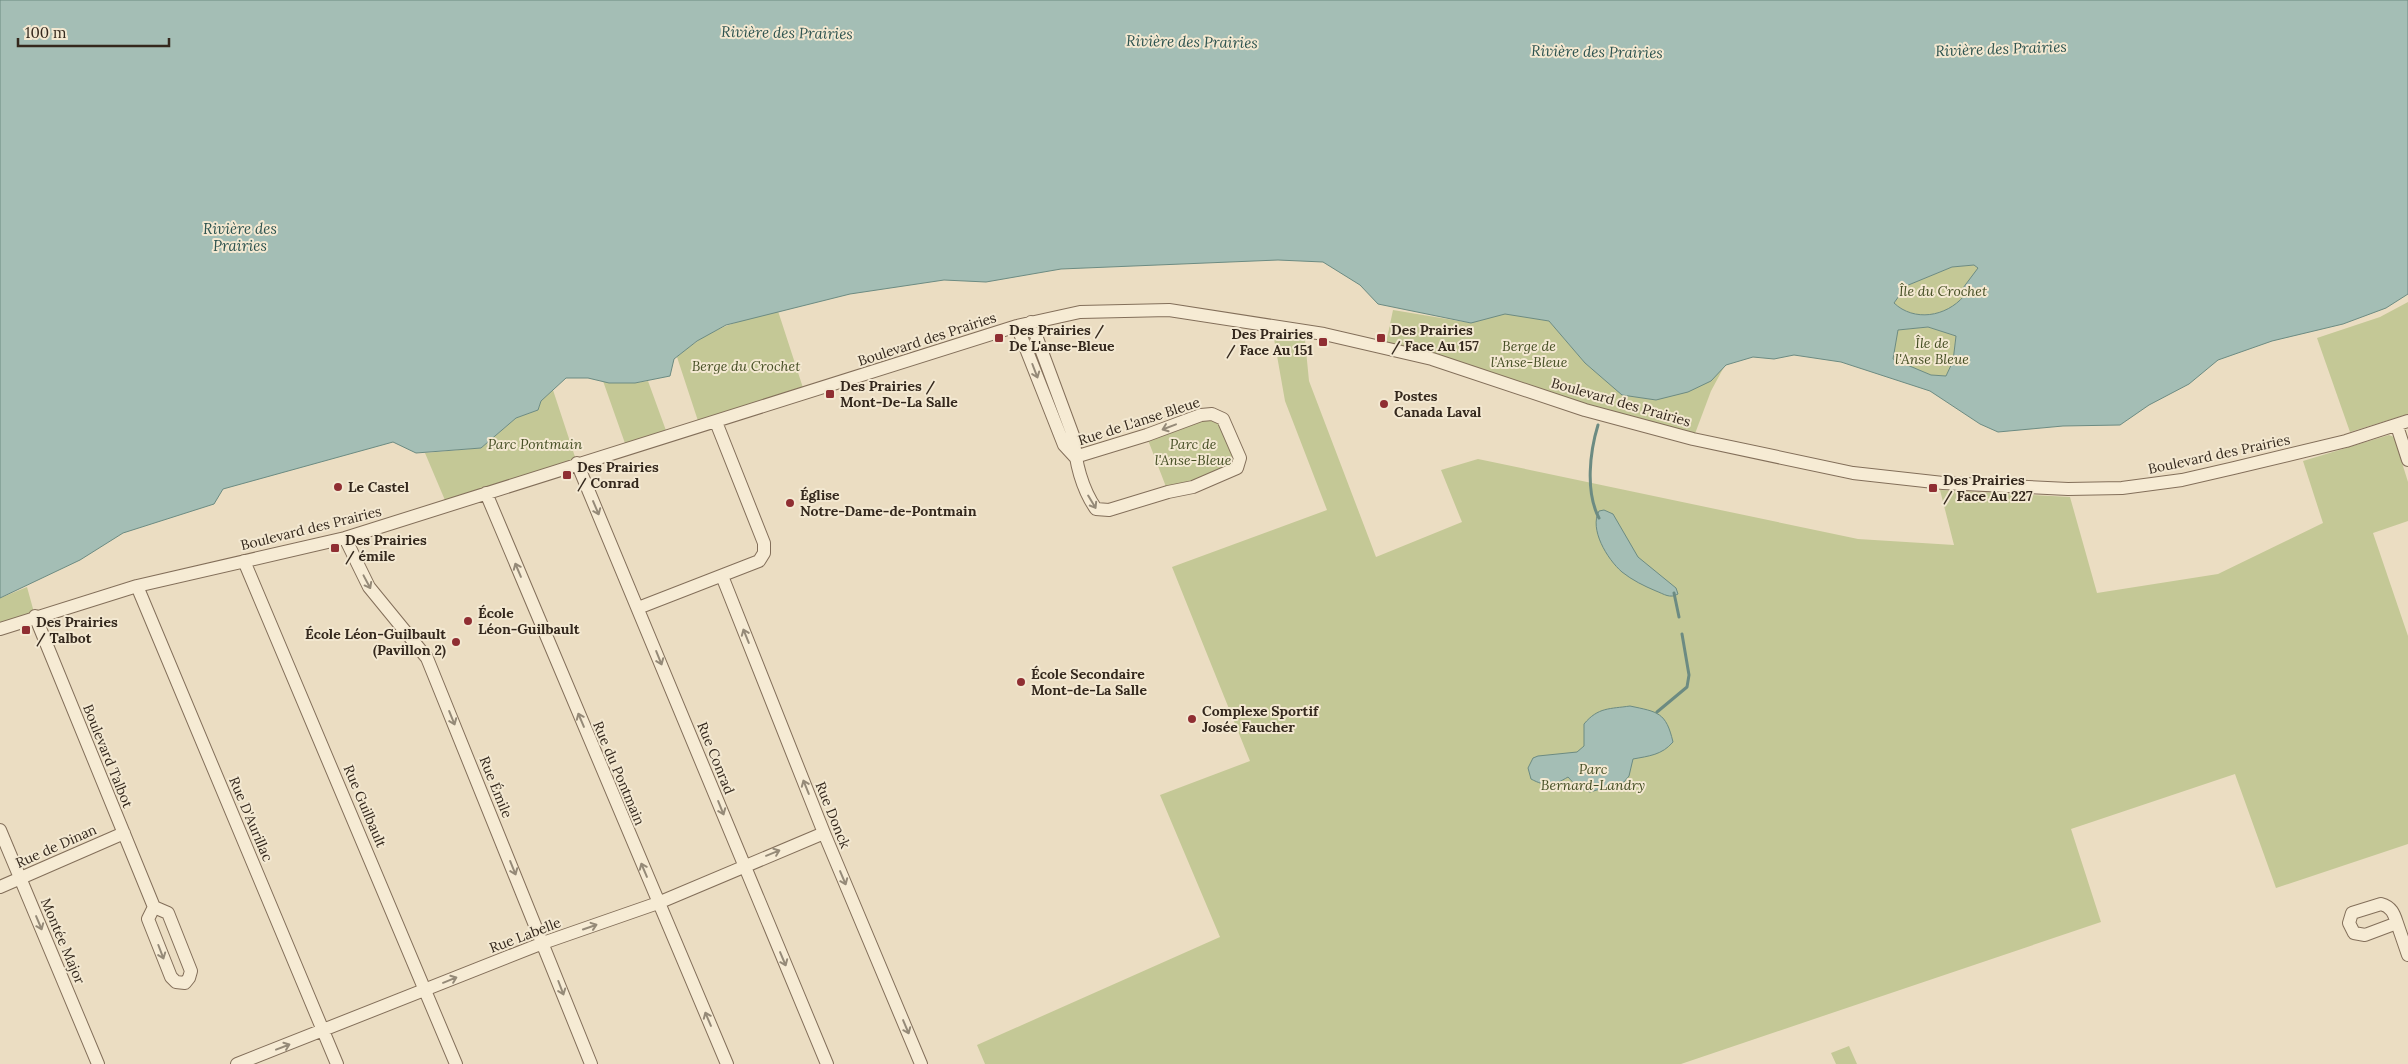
<svg xmlns="http://www.w3.org/2000/svg" width="2408" height="1064" viewBox="0 0 2408 1064" font-family="Lora,serif">
	<style>
		.green { fill: #c4c896 }
		.water { fill: #a4beb5; stroke: #6c8b82; fill-rule: evenodd }
		.lines { fill: none; stroke-linecap: round; stroke-linejoin: round }
		.stream { stroke: #6c8b82; stroke-width: 3 }
		.minor-casing { stroke: #836f5a; stroke-width: 14 }
		.minor { stroke: #f6ebd4; stroke-width: 12 }
		.oneway { stroke: #958a78 }
		.poi-dot { fill: #8f2e32; stroke: #f3e8d1; stroke-width: 2 }
		.labels { text-anchor: middle; stroke-width: 4; stroke-linejoin: round; paint-order: stroke }
		.park-label { font-size: 14px; font-style: italic; fill: #464f25; stroke: #f3e8d1 }
		.poi-label { font-size: 14px; font-weight: bold; fill: #34281d; stroke: #f3e8d1; text-anchor: start }
		.street-label { font-size: 14px; fill: #34281d; stroke: #f3e8d1 }
		.water-label { font-size: 15px; font-style: italic; fill: #2d534f; stroke: #f3e8d1 }
	</style>
	<rect width="100%" height="100%" fill="#ebddc2"/>
	<path class="green" d="M 1974,265 L 1979,268 L 1963,288 L 1964,296 C 1946,317 1915,322 1894,303 L 1906,286 L 1952,267 Z
		M 2408,302 L 2408,414 L 2350,432 L 2317,338 L 2380,317 Z
		M 1393,310 L 1471,323 L 1505,313 L 1549,321 L 1585,363 L 1623,395 L 1656,400 L 1711,381 L 1725,365 L 1711,391 L 1693,439 L 1385,348 Z
		M 778,311 L 805,394 L 700,427 L 677,357 C 712,327 735,322 778,311 Z
		M 1928,327 L 1956,336 L 1953,361 L 1946,376 L 1931,375 L 1892,359 L 1898,330 Z
		M 1273,333 L 1305,340 L 1309,381 L 1376,557 L 1462,522 L 1441,470 L 1478,459 L 1858,539 L 1954,545 L 1940,490 L 2070,497 L 2097,593 L 2218,574 L 2323,523 L 2303,461 L 2389,435 L 2394,437 L 2408,482 L 2408,521 L 2373,533 L 2408,636 L 2408,844 L 2276,888 L 2235,774 L 2071,829 L 2101,922 L 1681,1064 L 985,1064 L 977,1045 L 1220,937 L 1160,795 L 1250,761 L 1172,567 L 1327,510 L 1285,401 Z
		M 603,381 L 635,383 L 648,381 L 668,436 L 627,449 Z
		M 553,390 L 577,463 L 447,505 L 425,453 L 481,448 L 516,418 L 538,410 L 541,401 Z
		M 1201,415 L 1223,419 L 1237,468 L 1168,492 L 1148,440 Z
		M 27,587 L 35,616 L 0,629 L 0,598 Z
		M 1849,1046 L 1857,1064 L 1836,1064 L 1831,1053 Z"/>
	<path class="water" d="M 0,0 L 2408,0 L 2408,294 L 2386,308 L 2343,324 L 2272,341 L 2218,360 L 2189,384 L 2149,405 L 2120,425 L 2063,426 L 1998,432 L 1980,424 L 1930,391 L 1841,362 L 1794,355 L 1774,359 L 1753,357 L 1726,365 L 1711,381 L 1688,392 L 1656,400 L 1622,395 L 1585,363 L 1549,321 L 1505,314 L 1471,323 L 1378,304 L 1360,285 L 1323,262 L 1278,260 L 1061,269 L 986,282 L 944,280 L 850,294 L 726,325 L 697,341 L 674,359 L 670,376 L 635,383 L 609,383 L 588,378 L 566,378 L 541,401 L 538,410 L 516,418 L 481,448 L 416,453 L 393,442 L 223,489 L 214,504 L 123,533 L 80,560 L 0,598 ZM 1974,265 L 1978,268 L 1963,288 L 1964,296 C 1946,317 1914,322 1894,303 L 1906,286 L 1952,267 ZM 1928,327 L 1956,336 L 1953,361 L 1946,376 L 1931,375 L 1893,359 L 1898,330 Z
		M 1604,510 L 1613,514 L 1638,557 L 1676,588 L 1678,594 C 1670,599 1664,594 1656,591 C 1644,586 1632,580 1622,572 C 1607,559 1589,529 1599,511 Z
		M 1630,706 C 1658,712 1666,712 1673,742 C 1662,755 1649,756 1633,759 L 1629,776 L 1624,782 L 1590,792 L 1578,788 L 1568,777 C 1553,786 1546,787 1531,779 L 1528,768 L 1533,758 L 1538,756 L 1577,752 L 1584,746 L 1584,724 C 1598,707 1610,709 1630,706 Z"/>
	<g class="lines">
		<path class="stream" d="M 1598,425 C 1590,451 1585,492 1599,518
			M 1674,593 L 1679,617
			M 1657,712 L 1687,687 L 1689,675 L 1682,634"/>
		<defs>
			<path id="minor" d="M 1031,322 L 1074,438 C 1075,462 1082,489 1096,509 L 1109,510 L 1168,492 L 1193,487 L 1237,468 L 1240,458 L 1223,419 L 1212,414 L 1201,415 L 1147,435 L 1075,457
				M 1017,326 L 1064,445 L 1075,457
				M 2397,426 L 2408,460
				M 577,463 L 827,1064
				M 486,493 L 727,1064
				M 345,538 L 369,587 L 427,658 L 591,1064
				M 244,561 L 456,1064
				M 722,576 L 824,833 L 921,1064
				M 137,586 L 337,1064
				M 638,608 L 759,561 L 764,553 L 764,543 L 716,422
				M 35,616 L 154,907 L 168,913 L 191,971 L 189,978 L 185,983 L 176,982 L 171,977 L 148,919 L 154,907
				M 0,629 L 137,586 L 345,538 L 1017,326 L 1080,312 L 1169,310 L 1324,334 L 1432,359 L 1585,410 L 1693,439 L 1853,473 L 1943,483 L 2068,489 L 2122,488 L 2182,480 L 2234,468 L 2346,441 L 2408,421
				M 0,830 L 98,1064
				M 0,887 L 124,833
				M 2381,904 C 2392,907 2394,914 2397,923 L 2365,935 L 2354,933 L 2349,923 L 2352,913 Z
				M 2397,923 L 2408,955
				M 237,1064 L 543,943 L 658,903 L 824,833"/>
		</defs>
		<use href="#minor" class="minor-casing"/>
		<use href="#minor" class="minor"/>
	</g>
	<defs><path id="oneway-shaft" d="M-6 0H5M1.5-3L5.5 0L1.5 3" fill="none" stroke-width="1.6" stroke-linecap="round" stroke-linejoin="round" transform="scale(1.25)"/></defs>
	<g class="oneway">
		<use href="#oneway-shaft" transform="translate(1035 371) rotate(69)"/>
		<use href="#oneway-shaft" transform="translate(1169 427) rotate(159)"/>
		<use href="#oneway-shaft" transform="translate(1092 502) rotate(59)"/>
		<use href="#oneway-shaft" transform="translate(596 508) rotate(67)"/>
		<use href="#oneway-shaft" transform="translate(518 570) rotate(-113)"/>
		<use href="#oneway-shaft" transform="translate(367 582) rotate(62)"/>
		<use href="#oneway-shaft" transform="translate(746 636) rotate(-112)"/>
		<use href="#oneway-shaft" transform="translate(659 658) rotate(68)"/>
		<use href="#oneway-shaft" transform="translate(452 718) rotate(68)"/>
		<use href="#oneway-shaft" transform="translate(581 720) rotate(-113)"/>
		<use href="#oneway-shaft" transform="translate(806 787) rotate(-112)"/>
		<use href="#oneway-shaft" transform="translate(721 808) rotate(68)"/>
		<use href="#oneway-shaft" transform="translate(773 853) rotate(-22)"/>
		<use href="#oneway-shaft" transform="translate(513 868) rotate(68)"/>
		<use href="#oneway-shaft" transform="translate(644 870) rotate(-113)"/>
		<use href="#oneway-shaft" transform="translate(843 878) rotate(67)"/>
		<use href="#oneway-shaft" transform="translate(39 923) rotate(67)"/>
		<use href="#oneway-shaft" transform="translate(590 927) rotate(-19)"/>
		<use href="#oneway-shaft" transform="translate(161 952) rotate(69)"/>
		<use href="#oneway-shaft" transform="translate(783 959) rotate(67)"/>
		<use href="#oneway-shaft" transform="translate(450 980) rotate(-22)"/>
		<use href="#oneway-shaft" transform="translate(561 988) rotate(69)"/>
		<use href="#oneway-shaft" transform="translate(708 1019) rotate(-113)"/>
		<use href="#oneway-shaft" transform="translate(906 1027) rotate(67)"/>
		<use href="#oneway-shaft" transform="translate(283 1047) rotate(-21)"/>
	</g>
	<g class="poi-dot">
		<rect x="994" y="333" width="10" height="10" rx="2.5"/>
		<rect x="1376" y="333" width="10" height="10" rx="2.5"/>
		<rect x="1318" y="337" width="10" height="10" rx="2.5"/>
		<rect x="825" y="389" width="10" height="10" rx="2.5"/>
		<circle cx="1384" cy="404" r="5"/>
		<rect x="562" y="470" width="10" height="10" rx="2.5"/>
		<circle cx="338" cy="487" r="5"/>
		<rect x="1928" y="483" width="10" height="10" rx="2.5"/>
		<circle cx="790" cy="503" r="5"/>
		<rect x="330" y="543" width="10" height="10" rx="2.5"/>
		<circle cx="468" cy="621" r="5"/>
		<rect x="21" y="625" width="10" height="10" rx="2.5"/>
		<circle cx="456" cy="642" r="5"/>
		<circle cx="1021" cy="682" r="5"/>
		<circle cx="1192" cy="719" r="5"/>
	</g>
	<g class="labels">
		<g class="park-label">
			<text x="1943" y="296">Île du Crochet</text>
			<text x="1932" y="348">Île de<tspan x="1932" dy="16">l'Anse Bleue</tspan></text>
			<text x="1529" y="351">Berge de<tspan x="1529" dy="16">l'Anse-Bleue</tspan></text>
			<text x="746" y="371">Berge du Crochet</text>
			<text x="535" y="449">Parc Pontmain</text>
			<text x="1193" y="449">Parc de<tspan x="1193" dy="16">l'Anse-Bleue</tspan></text>
			<text x="1593" y="774">Parc<tspan x="1593" dy="16">Bernard-Landry</tspan></text>
		</g>
		<g class="poi-label">
			<text x="1009" y="335">Des Prairies /<tspan x="1009" dy="16">De L'anse-Bleue</tspan></text>
			<text x="1391" y="335">Des Prairies<tspan x="1391" dy="16">/ Face Au 157</tspan></text>
			<text x="1313" y="339" text-anchor="end">Des Prairies<tspan x="1313" dy="16">/ Face Au 151</tspan></text>
			<text x="840" y="391">Des Prairies /<tspan x="840" dy="16">Mont-De-La Salle</tspan></text>
			<text x="1394" y="401">Postes<tspan x="1394" dy="16">Canada Laval</tspan></text>
			<text x="577" y="472">Des Prairies<tspan x="577" dy="16">/ Conrad</tspan></text>
			<text x="1943" y="485">Des Prairies<tspan x="1943" dy="16">/ Face Au 227</tspan></text>
			<text x="348" y="492">Le Castel</text>
			<text x="800" y="500">Église<tspan x="800" dy="16">Notre-Dame-de-Pontmain</tspan></text>
			<text x="345" y="545">Des Prairies<tspan x="345" dy="16">/ émile</tspan></text>
			<text x="478" y="618">École<tspan x="478" dy="16">Léon-Guilbault</tspan></text>
			<text x="36" y="627">Des Prairies<tspan x="36" dy="16">/ Talbot</tspan></text>
			<text x="446" y="639" text-anchor="end">École Léon-Guilbault<tspan x="446" dy="16">(Pavillon 2)</tspan></text>
			<text x="1031" y="679">École Secondaire<tspan x="1031" dy="16">Mont-de-La Salle</tspan></text>
			<text x="1202" y="716">Complexe Sportif<tspan x="1202" dy="16">Josée Faucher</tspan></text>
		</g>
		<g class="street-label">
			<text transform="translate(927 339) rotate(-18)" y="5">Boulevard des Prairies</text>
			<text transform="translate(1621 402) rotate(16)" y="5">Boulevard des Prairies</text>
			<text transform="translate(1139 421) rotate(-18)" y="5">Rue de L'anse Bleue</text>
			<text transform="translate(2219 454) rotate(-12)" y="5">Boulevard des Prairies</text>
			<text transform="translate(311 528) rotate(-14)" y="5">Boulevard des Prairies</text>
			<text transform="translate(108 756) rotate(68)" y="5">Boulevard Talbot</text>
			<text transform="translate(716 758) rotate(68)" y="5">Rue Conrad</text>
			<text transform="translate(619 773) rotate(67)" y="5">Rue du Pontmain</text>
			<text transform="translate(496 787) rotate(68)" y="5">Rue Émile</text>
			<text transform="translate(365 806) rotate(67)" y="5">Rue Guilbault</text>
			<text transform="translate(833 815) rotate(68)" y="5">Rue Donck</text>
			<text transform="translate(251 819) rotate(67)" y="5">Rue D'Aurillac</text>
			<text transform="translate(56 846) rotate(-24)" y="5">Rue de Dinan</text>
			<text transform="translate(525 935) rotate(-21)" y="5">Rue Labelle</text>
			<text transform="translate(63 941) rotate(67)" y="5">Montée Major</text>
		</g>
		<g class="water-label">
			<text transform="translate(787 33) rotate(1)" y="5">Rivière des Prairies</text>
			<text transform="translate(1192 42) rotate(1)" y="5">Rivière des Prairies</text>
			<text transform="translate(2001 49) rotate(-2)" y="5">Rivière des Prairies</text>
			<text transform="translate(1597 52) rotate(1)" y="5">Rivière des Prairies</text>
			<text x="240" y="234">Rivière des<tspan x="240" dy="17">Prairies</tspan></text>
		</g>
	</g>
	<path d="M18 38v8h151v-8" fill="none" stroke="#34281d" stroke-width="2.5"/>
	<text x="25" y="38" font-size="15" fill="#34281d" stroke="#f3e8d1" stroke-width="4" paint-order="stroke">100 m</text>
</svg>
